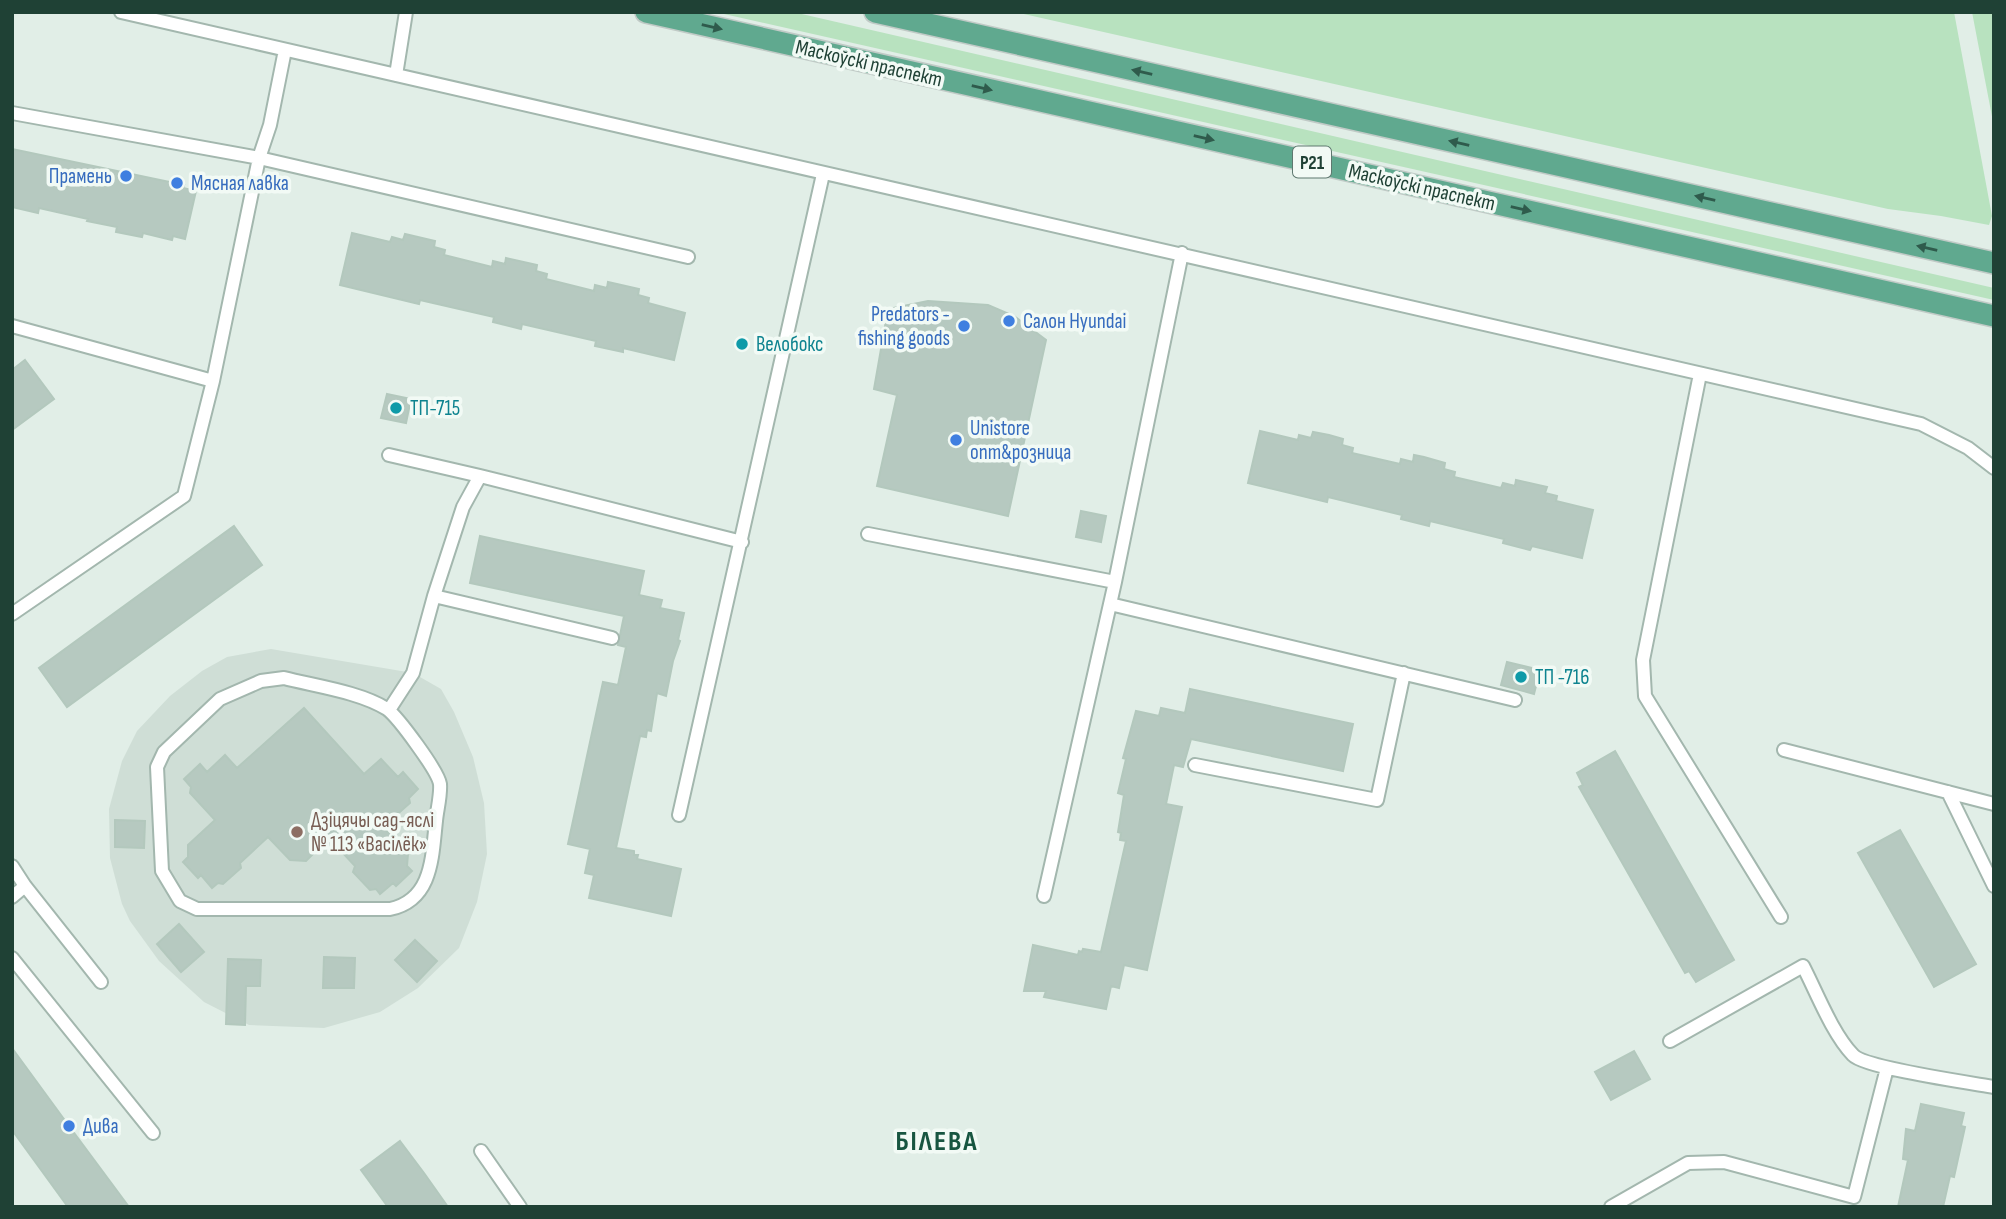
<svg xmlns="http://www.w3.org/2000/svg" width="2006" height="1219" viewBox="0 0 2006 1219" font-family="'Sofia Sans Condensed',sans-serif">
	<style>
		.built { fill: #cfded6 }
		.green { fill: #b8e2bf }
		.building { fill: #b6c9c0; stroke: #b3c8bd; stroke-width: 2 }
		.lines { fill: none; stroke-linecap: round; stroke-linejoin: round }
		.lane-casing { stroke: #a3b7ae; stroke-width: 16 }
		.primary-casing { stroke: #c0cac6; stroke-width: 24 }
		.lane { stroke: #fff; stroke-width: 12 }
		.primary { stroke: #60a98f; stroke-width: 21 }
		.oneway { fill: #2f5b4c }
		.shop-dot { fill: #3f7fe0; stroke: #f2faf5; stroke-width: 2.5 }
		.culture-dot { fill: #0f9aa8; stroke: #f2faf5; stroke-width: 2.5 }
		.education-dot { fill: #8d6e63; stroke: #f2faf5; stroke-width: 2.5 }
		.labels { text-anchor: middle; stroke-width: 7; stroke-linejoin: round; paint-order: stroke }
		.shield { fill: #f2faf5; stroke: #5e786f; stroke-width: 2 }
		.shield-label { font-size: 19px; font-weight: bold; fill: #1f4135 }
		.street-label { font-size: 21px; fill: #1f4135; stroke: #f2faf5 }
		.shop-label { font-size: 21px; fill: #366cbe; stroke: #f2faf5; text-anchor: start }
		.culture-label { font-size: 21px; fill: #0d838f; stroke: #f2faf5; text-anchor: start }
		.education-label { font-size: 21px; fill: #785e54; stroke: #f2faf5; text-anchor: start }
		.district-label { font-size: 28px; font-weight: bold; letter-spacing: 2px; fill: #185641; stroke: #f2faf5 }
	</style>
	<rect width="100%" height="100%" fill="#e1eee7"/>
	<path class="built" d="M 271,649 L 413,673 L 441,689 L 454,712 L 473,757 L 484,803 L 487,854 L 477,902 L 459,948 L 418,988 L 380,1012 L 324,1028 L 249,1025 L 204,1002 L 159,961 L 130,921 L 122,904 L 110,858 L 109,809 L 122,761 L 137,731 L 170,696 L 202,671 L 227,657 Z"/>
	<path class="green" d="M 715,12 L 793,12 L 1994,288 L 1994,300 Z
		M 1015,12 L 1954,12 L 1992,216 L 1989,225 L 1941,216 L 1888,209 Z
		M 1972,12 L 1994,12 L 1994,127 Z"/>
	<path class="building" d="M 12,149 L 184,185 L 183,188 L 196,191 L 185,239 L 173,236 L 172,240 L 143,233 L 142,237 L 116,232 L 117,227 L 87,221 L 88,219 L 39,208 L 38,213 L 12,207 Z
		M 352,233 L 390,242 L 392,237 L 403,240 L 405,234 L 435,241 L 434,247 L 445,250 L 444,255 L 492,267 L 493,261 L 505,264 L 506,258 L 528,263 L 537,265 L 536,271 L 547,274 L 546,279 L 594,291 L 595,285 L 607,288 L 608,282 L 639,289 L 638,295 L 649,298 L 648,303 L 685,313 L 674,360 L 623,348 L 623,352 L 595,346 L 596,341 L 522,324 L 521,329 L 493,322 L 494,317 L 420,300 L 419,304 L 340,285 Z
		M 928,301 L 988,305 L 1014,316 L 1046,340 L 1008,516 L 877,486 L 897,395 L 874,389 L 888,309 Z
		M 25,360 L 54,399 L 12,430 L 12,370 Z
		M 387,394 L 411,399 L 406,423 L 381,418 Z
		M 1260,431 L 1298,440 L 1299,435 L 1311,438 L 1313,432 L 1329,435 L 1343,439 L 1342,445 L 1353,448 L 1352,453 L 1400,464 L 1401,459 L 1413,462 L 1414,455 L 1424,457 L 1445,463 L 1444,469 L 1455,472 L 1454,477 L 1501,488 L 1503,483 L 1515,486 L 1516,480 L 1547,487 L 1545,493 L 1557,496 L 1556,501 L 1593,510 L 1582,558 L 1532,546 L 1530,550 L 1503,543 L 1504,539 L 1430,521 L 1429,526 L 1401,519 L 1402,515 L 1328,497 L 1327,502 L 1248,483 Z
		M 1081,511 L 1106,516 L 1101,542 L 1076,537 Z
		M 234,526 L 262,565 L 67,707 L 39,668 Z
		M 480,536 L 644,571 L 639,595 L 662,600 L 660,608 L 684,613 L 678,640 L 680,641 L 673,661 L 666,696 L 657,693 L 651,731 L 647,730 L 646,737 L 640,736 L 616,848 L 634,851 L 634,855 L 638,855 L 637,859 L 681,869 L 671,916 L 589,898 L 594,875 L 585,873 L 590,849 L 568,844 L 603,682 L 618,685 L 626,647 L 618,645 L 624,616 L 470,583 Z
		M 1507,662 L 1540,670 L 1534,694 L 1501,685 Z
		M 1190,689 L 1353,724 L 1343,771 L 1191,739 L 1183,767 L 1174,765 L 1166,804 L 1182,807 L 1147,970 L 1124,965 L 1119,988 L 1111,986 L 1106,1009 L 1044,997 L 1046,991 L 1024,991 L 1033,945 L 1078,955 L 1079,951 L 1082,952 L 1083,949 L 1101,952 L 1126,841 L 1120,840 L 1121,833 L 1118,832 L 1124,795 L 1118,793 L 1126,759 L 1123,758 L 1136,711 L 1159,716 L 1161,708 L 1185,713 Z
		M 304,708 L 364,774 L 381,759 L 398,777 L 403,772 L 418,789 L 409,798 L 410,803 L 383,827 L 408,854 L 407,866 L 412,871 L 396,886 L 393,883 L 380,894 L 376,889 L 370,890 L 353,872 L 355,866 L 329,838 L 306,861 L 290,860 L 268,837 L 240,863 L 241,868 L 223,884 L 218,883 L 212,888 L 201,875 L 198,878 L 183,862 L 188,857 L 188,845 L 215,820 L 190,793 L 191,787 L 184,779 L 200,764 L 207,772 L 225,755 L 237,768 Z
		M 1615,751 L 1734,960 L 1696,982 L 1689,971 L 1685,973 L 1579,787 L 1583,785 L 1577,773 Z
		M 115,820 L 145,821 L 144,848 L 115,847 Z
		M 1900,830 L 1976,964 L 1934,987 L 1858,853 Z
		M 179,924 L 204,952 L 181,972 L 157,944 Z
		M 415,940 L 437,961 L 417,982 L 395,960 Z
		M 324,957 L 355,958 L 354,988 L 323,988 Z
		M 228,959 L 261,960 L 260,986 L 246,986 L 245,1025 L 226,1024 Z
		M 12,1048 L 69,1126 L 129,1207 L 68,1207 L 12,1130 Z
		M 1634,1051 L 1650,1079 L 1611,1100 L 1595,1072 Z
		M 1921,1104 L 1964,1113 L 1961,1126 L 1965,1127 L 1954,1177 L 1950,1176 L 1943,1207 L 1898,1207 L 1908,1160 L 1903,1159 L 1906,1129 L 1915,1131 Z
		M 400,1141 L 424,1173 L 448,1207 L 388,1207 L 361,1170 Z"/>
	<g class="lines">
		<defs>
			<path id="lane" d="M 121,12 L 1921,424 L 1968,448 L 1994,468
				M 396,75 L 406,12
				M 12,113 L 259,158 L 688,257
				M 12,326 L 213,381
				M 1700,374 L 1643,660 L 1645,696 L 1781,917
				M 389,455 L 480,476 L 742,542
				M 868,534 L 1115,582
				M 434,596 L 612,638
				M 1110,604 L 1515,700
				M 12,614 L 184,496 L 213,381 L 259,158 L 270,125 L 285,50
				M 284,678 C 315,686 360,692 387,709 C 398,717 438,771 440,784 C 441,795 437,810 436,821 C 432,856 433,900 390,909 L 197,909 L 180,901 L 162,871 L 157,767 L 164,752 L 220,699 L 261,681 Z
				M 389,710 L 413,673 L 434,596 L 463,507 L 480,476
				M 1784,750 L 1994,804
				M 1195,765 L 1377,800 L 1404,673
				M 1948,792 L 1994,886
				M 679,815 L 823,174
				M 12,866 L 25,886 L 101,982
				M 1044,896 L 1115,582 L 1182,253
				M 12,897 L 25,886
				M 12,958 L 153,1133
				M 1670,1041 L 1803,966 C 1817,993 1832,1033 1853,1055 C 1865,1068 1971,1083 1994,1087
				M 481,1151 L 520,1207
				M 1611,1207 L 1688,1163 L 1724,1162 L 1854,1197 L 1887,1068"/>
			<path id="primary" d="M 646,12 L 1994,316
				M 875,12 L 1994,263"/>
		</defs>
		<use href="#lane" class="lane-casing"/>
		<use href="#primary" class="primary-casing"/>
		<use href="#lane" class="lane"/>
		<use href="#primary" class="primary"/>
	</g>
	<defs><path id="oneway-solid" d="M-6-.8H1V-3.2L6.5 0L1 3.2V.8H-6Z" transform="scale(1.75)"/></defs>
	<g class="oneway">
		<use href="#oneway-solid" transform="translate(712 27) rotate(13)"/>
		<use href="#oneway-solid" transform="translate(1142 72) rotate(-167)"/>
		<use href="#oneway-solid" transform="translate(982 88) rotate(13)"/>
		<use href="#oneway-solid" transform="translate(1204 138) rotate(13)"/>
		<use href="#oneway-solid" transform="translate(1459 143) rotate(-167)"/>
		<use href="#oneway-solid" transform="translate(1705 198) rotate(-167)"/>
		<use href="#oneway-solid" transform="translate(1521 209) rotate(13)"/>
		<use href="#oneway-solid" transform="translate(1927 248) rotate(-167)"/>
	</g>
	<g class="shop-dot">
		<circle cx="126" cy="176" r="7"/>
		<circle cx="177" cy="183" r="7"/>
		<circle cx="1009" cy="321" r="7"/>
		<circle cx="964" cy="326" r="7"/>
		<circle cx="956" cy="440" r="7"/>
		<circle cx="69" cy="1126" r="7"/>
	</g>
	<g class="culture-dot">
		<circle cx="742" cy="344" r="7"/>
		<circle cx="396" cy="408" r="7"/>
		<circle cx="1521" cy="677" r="7"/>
	</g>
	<circle class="education-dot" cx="297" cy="832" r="7"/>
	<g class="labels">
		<rect class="shield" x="1293" y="146.5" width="38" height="31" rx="5"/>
		<g class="shield-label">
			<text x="1312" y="169">Р21</text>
		</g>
		<g class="street-label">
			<text transform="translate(869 63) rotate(13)" y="7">Маскоўскі праспект</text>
			<text transform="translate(1422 187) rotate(13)" y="7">Маскоўскі праспект</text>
		</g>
		<g class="shop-label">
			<text x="112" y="183" text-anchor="end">Прамень</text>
			<text x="191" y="190">Мясная лавка</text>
			<text x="950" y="321" text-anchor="end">Predators -<tspan x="950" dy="24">fishing goods</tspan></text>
			<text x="1023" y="328">Салон Hyundai</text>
			<text x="970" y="435">Unistore<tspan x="970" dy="24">опт&amp;розница</tspan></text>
			<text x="83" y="1133">Дива</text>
		</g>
		<g class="culture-label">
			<text x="756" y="351">Велобокс</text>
			<text x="410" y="415">ТП-715</text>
			<text x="1535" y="684">ТП -716</text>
		</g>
		<g class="education-label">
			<text x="311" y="827">Дзіцячы сад-яслі<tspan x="311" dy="24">№ 113 «Васілёк»</tspan></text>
		</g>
		<g class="district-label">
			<text x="937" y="1150">БІЛЕВА</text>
		</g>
	</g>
	<rect width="2006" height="1219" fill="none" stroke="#1f4135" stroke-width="28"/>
</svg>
